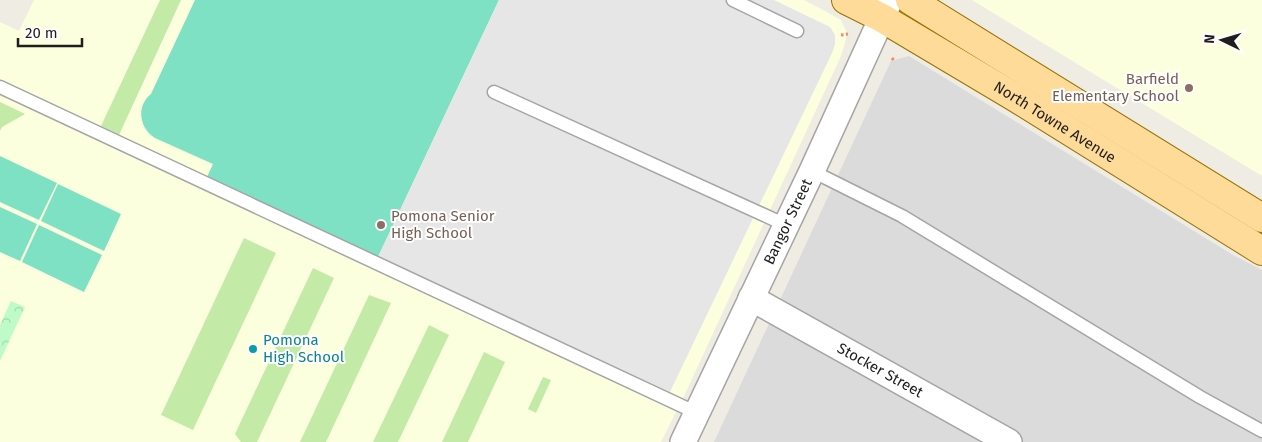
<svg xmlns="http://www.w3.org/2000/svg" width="1262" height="442" viewBox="0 0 1262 442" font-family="'Fira Sans',sans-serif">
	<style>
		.residential { fill: #dcdbdb }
		.education { fill: #fcffdd }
		.grass { fill: #c3eba7 }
		.park { fill: url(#park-crowns) }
		.pitch { fill: #7fe1c3 }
		.parking { fill: #e6e6e6 }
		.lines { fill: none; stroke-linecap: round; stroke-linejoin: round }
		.lane-casing { stroke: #a5a5a5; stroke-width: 15 }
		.street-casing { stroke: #a5a5a5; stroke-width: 28 }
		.primary-casing { stroke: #987200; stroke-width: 30 }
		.path { stroke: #fe8266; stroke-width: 3; stroke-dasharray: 2.5 2.5; stroke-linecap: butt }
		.lane { stroke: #fff; stroke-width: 12 }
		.street { stroke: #fff; stroke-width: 25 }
		.primary { stroke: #ffdb99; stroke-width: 28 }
		.education-dot { fill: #8d6e63; stroke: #fff; stroke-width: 2 }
		.culture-dot { fill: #0f9aa8; stroke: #fff; stroke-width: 2 }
		.labels { text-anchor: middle; stroke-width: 4; stroke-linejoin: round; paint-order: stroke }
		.education-label { font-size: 15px; fill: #785e54; stroke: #fff; text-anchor: end }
		.street-label { font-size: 15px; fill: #1e1e1e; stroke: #fff }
		.culture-label { font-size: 15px; fill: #0d838f; stroke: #fff; text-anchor: start }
	</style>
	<defs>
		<pattern id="park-crowns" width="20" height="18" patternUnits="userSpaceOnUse" patternTransform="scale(1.25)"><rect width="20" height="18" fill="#bffbc8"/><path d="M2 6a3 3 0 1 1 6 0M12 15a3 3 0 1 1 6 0" fill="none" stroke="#a4d7ab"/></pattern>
	</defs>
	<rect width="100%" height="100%" fill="#efece3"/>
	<path class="residential" d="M 909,56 L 1233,255 L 1262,270 L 1262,442 L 714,442 L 891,61 Z"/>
	<path class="education" d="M 34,0 L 804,0 L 825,11 L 841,20 L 847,33 L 845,43 L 841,56 L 685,394 L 661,442 L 0,442 L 0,22 L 19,31 Z
		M 972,0 L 1262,0 L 1262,176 Z"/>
	<path class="grass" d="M 160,0 L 181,0 L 119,135 L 101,126 Z
		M 0,102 L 25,114 L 2,127 L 0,131 Z
		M 244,238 L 276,253 L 193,430 L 161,415 Z
		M 313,268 L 334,278 L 257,442 L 241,442 L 235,434 Z
		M 369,295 L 391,303 L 326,442 L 300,442 Z
		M 429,325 L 449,335 L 398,442 L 373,442 Z
		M 484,352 L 505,362 L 468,442 L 442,442 Z
		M 543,377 L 551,380 L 536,413 L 528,409 Z"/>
	<path class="park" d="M 11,301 L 25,307 L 0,361 L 0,325 Z"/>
	<path class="pitch" d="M 195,0 L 499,0 L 378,257 L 207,177 L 213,164 L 155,138 C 139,128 136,106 151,94 Z
		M 0,156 L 57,183 L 39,220 L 0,202 Z
		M 58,184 L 121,214 L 104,251 L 41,221 Z
		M 0,207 L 37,224 L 20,261 L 0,252 Z
		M 39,225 L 102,255 L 84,292 L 22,262 Z"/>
	<path class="parking" d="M 499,0 L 774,0 L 830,27 L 835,35 L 835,44 L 833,51 L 670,392 L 378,257 Z"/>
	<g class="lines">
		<defs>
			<path id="lane" d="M 733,0 L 797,31
				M 0,87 L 697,413
				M 494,92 L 786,225
				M 812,171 L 902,216 L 1200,397 L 1262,431"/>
			<g id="street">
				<path id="s1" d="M 751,298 L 1009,442"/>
				<path id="s2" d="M 683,442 L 812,171 L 890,0"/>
			</g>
			<g id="primary">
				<path id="s3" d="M 846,0 L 882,18 L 1013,96 L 1262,251"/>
				<path d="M 910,0 L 1262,218"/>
			</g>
		</defs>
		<use href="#lane" class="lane-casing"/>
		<use href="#street" class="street-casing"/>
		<use href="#primary" class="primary-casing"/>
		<path class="path" d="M 841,35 L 848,34
			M 892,58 L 895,62"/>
		<use href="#lane" class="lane"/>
		<use href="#street" class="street"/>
		<use href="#primary" class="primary"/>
	</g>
	<g class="education-dot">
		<circle cx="1189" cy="88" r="5"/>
		<circle cx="381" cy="225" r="5"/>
	</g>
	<circle class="culture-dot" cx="253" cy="349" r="5"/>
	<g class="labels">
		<g class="education-label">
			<text x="1179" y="84">Barfield<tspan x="1179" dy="17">Elementary School</tspan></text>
			<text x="391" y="221" text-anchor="start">Pomona Senior<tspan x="391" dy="17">High School</tspan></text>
		</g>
		<g class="street-label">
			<text dy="5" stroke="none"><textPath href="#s3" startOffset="242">North Towne Avenue</textPath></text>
			<text dy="5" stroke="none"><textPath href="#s2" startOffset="244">Bangor Street</textPath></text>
			<text dy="5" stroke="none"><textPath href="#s1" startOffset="148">Stocker Street</textPath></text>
		</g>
		<g class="culture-label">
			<text x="263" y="345">Pomona<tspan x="263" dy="17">High School</tspan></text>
		</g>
	</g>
	<g transform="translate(1222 40) rotate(275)" stroke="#ffffff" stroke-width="4" paint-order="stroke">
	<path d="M0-4L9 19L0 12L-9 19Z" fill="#1e1e1e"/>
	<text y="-8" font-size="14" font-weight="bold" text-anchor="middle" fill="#1e1e1e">N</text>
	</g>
	<path d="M18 38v8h64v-8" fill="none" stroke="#1e1e1e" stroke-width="2.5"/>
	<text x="25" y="38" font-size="15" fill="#1e1e1e" stroke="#ffffff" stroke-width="4" paint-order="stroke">20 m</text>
</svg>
